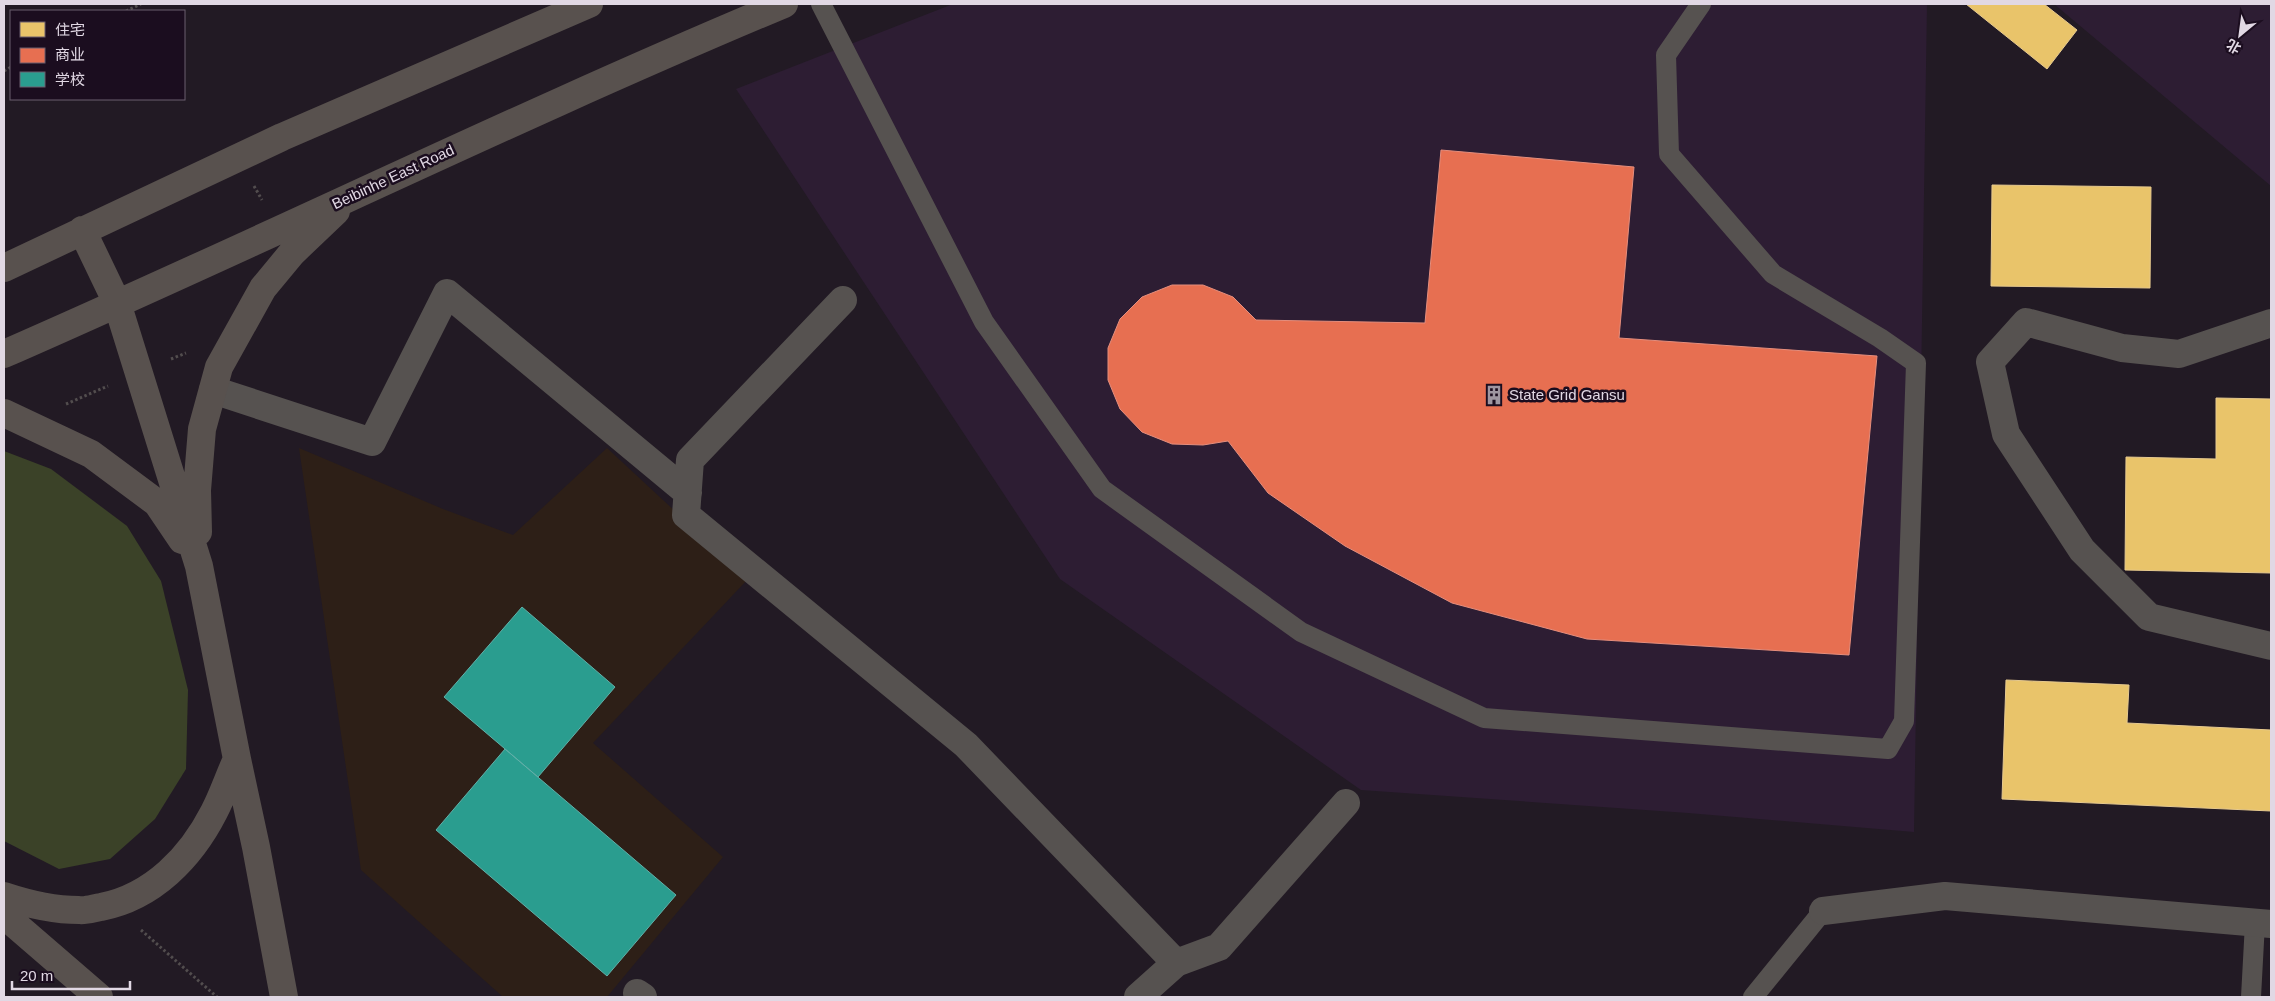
<svg xmlns="http://www.w3.org/2000/svg" width="2275" height="1001" viewBox="0 0 2275 1001" font-family="Helvetica,'Noto Sans SC',sans-serif">
	<style>
		.built { fill: #2d1d33 }
		.education { fill: #2d1f17 }
		.green { fill: #3b4228 }
		.homes { fill: #e9c46a; stroke: #e7ca8f }
		.shops { fill: #e76f51; stroke: #e58e7d }
		.schools { fill: #2a9d8f; stroke: #61afa8 }
		.lines { fill: none; stroke-linecap: round; stroke-linejoin: round }
		.path { stroke: #524d4e; stroke-width: 3; stroke-dasharray: 2.5 2.5; stroke-linecap: butt }
		.service { stroke: #565250; stroke-width: 20 }
		.minor { stroke: #565250; stroke-width: 28 }
		.primary { stroke: #58514e; stroke-width: 28 }
		.labels { text-anchor: middle; stroke-width: 5; stroke-linejoin: round; paint-order: stroke }
		.street-label { font-size: 15px; fill: #e1d8e4; stroke: #1b0d1f }
		.poi-label { font-size: 15px; fill: #e1d8e4; stroke: #1b0d1f; text-anchor: start }
	</style>
	<rect width="100%" height="100%" fill="#221a24"/>
	<path class="built" d="M 953,4 L 1927,4 L 1914,832 L 1688,813 L 1361,790 L 1060,579 L 736,89 Z
		M 2054,4 L 2271,4 L 2271,186 Z"/>
	<path class="education" d="M 299,448 L 443,509 L 513,535 L 607,448 L 748,579 L 593,743 L 723,857 L 607,997 L 503,997 L 361,870 Z"/>
	<path class="green" d="M 4,451 L 51,469 L 127,526 L 161,581 L 188,690 L 186,769 L 155,819 L 110,859 L 59,869 L 4,841 Z"/>
	<path class="homes" d="M 1966,4 L 2044,4 L 2077,30 L 2047,69 Z
		M 1992,185 L 2151,187 L 2150,288 L 1991,286 Z
		M 2216,398 L 2271,399 L 2271,573 L 2125,570 L 2126,457 L 2216,459 Z
		M 2006,680 L 2129,685 L 2127,723 L 2271,730 L 2271,811 L 2002,799 Z"/>
	<path class="shops" d="M 1441,150 L 1634,167 L 1619,338 L 1877,356 L 1849,655 L 1587,639 L 1452,603 L 1345,546 L 1268,493 L 1228,441 L 1203,445 L 1172,444 L 1142,432 L 1120,409 L 1108,380 L 1108,348 L 1120,319 L 1142,297 L 1172,285 L 1203,285 L 1233,297 L 1256,320 L 1425,323 Z"/>
	<path class="schools" d="M 522,607 L 615,687 L 538,777 L 444,697 Z
		M 505,749 L 676,895 L 607,976 L 436,830 Z"/>
	<g class="lines">
		<path class="path" d="M 126,11 L 141,4
			M 4,71 L 11,67
			M 254,186 L 262,200
			M 171,359 L 186,353
			M 66,404 L 108,386
			M 141,930 L 217,997"/>
		<path class="service" d="M 821,4 L 984,322 L 1102,489 L 1301,632 L 1484,718 L 1888,749 L 1904,721 L 1916,363 L 1880,338 L 1773,274 L 1669,154 L 1666,55 L 1701,4
			M 1753,997 L 1823,911
			M 2251,997 L 2255,923"/>
		<path class="minor" d="M 843,300 L 690,460 L 686,515 L 966,745 L 1176,963
			M 2271,323 L 2179,354 L 2122,348 L 2026,322 L 1990,362 L 2006,434 L 2082,550 L 2149,617 L 2271,646
			M 213,390 L 372,442 L 447,293 L 688,493
			M 1823,911 L 1945,896 L 2271,924
			M 637,993 L 643,997
			M 1138,997 L 1176,963 L 1219,947 L 1346,803"/>
		<path class="primary" d="M 82,230 L 117,303 L 199,566 L 237,759 L 256,847 L 284,997
			M 4,268 L 282,137 L 589,4
			M 4,354 C 265,240 521,114 784,4
			M 4,413 L 91,454 L 157,503 L 182,540
			M 198,532 L 197,490 L 202,429 L 219,367 L 263,288 L 292,253 L 336,211
			M 4,896 C 28,904 53,910 79,910 C 86,911 94,908 101,907 C 153,897 191,857 214,812 C 223,795 229,776 237,759
			M 4,915 L 99,997"/>
	</g>
	<defs>
		<symbol id="building-bare" viewBox="-9 -9 18 18"><path d="M-4-6H4V6H1V3H-1V6H-4ZM-2.5-4.3h1.7v1.8h-1.7ZM.8-4.3h1.7v1.8H.8ZM-2.5-1h1.7V.8h-1.7ZM.8-1h1.7V.8H.8Z" fill="#9e96a1" stroke="#1b0d1f" stroke-width="2.5" paint-order="stroke"/></symbol>
	</defs>
	<g fill-rule="evenodd">
		<use href="#building-bare" x="1480" y="381" width="28" height="28"/>
	</g>
	<g class="labels">
		<g class="street-label">
			<text transform="translate(393 177) rotate(-25)" y="5">Beibinhe East Road</text>
		</g>
		<g class="poi-label">
			<text x="1509" y="400">State Grid Gansu</text>
		</g>
	</g>
	<rect width="2275" height="1001" fill="none" stroke="#e1d8e4" stroke-width="10"/>
	<rect x="10" y="10" width="175" height="90" fill="#1b0d1f" stroke="#6a5e6e"/>
	<rect x="20" y="22" width="25" height="15" fill="#e9c46a" stroke="#6a5e6e"/>
	<text x="55" y="35" font-size="15" fill="#e1d8e4">住宅</text>
	<rect x="20" y="48" width="25" height="15" fill="#e76f51" stroke="#6a5e6e"/>
	<text x="55" y="60" font-size="15" fill="#e1d8e4">商业</text>
	<rect x="20" y="72" width="25" height="15" fill="#2a9d8f" stroke="#6a5e6e"/>
	<text x="55" y="85" font-size="15" fill="#e1d8e4">学校</text>
	<g transform="translate(2240 35) rotate(209)" stroke="#1b0d1f" stroke-width="4" paint-order="stroke">
	<path d="M0-4L9 19L0 12L-9 19Z" fill="#e1d8e4"/>
	<text y="-8" font-size="14" font-weight="bold" text-anchor="middle" fill="#e1d8e4">北</text>
	</g>
	<path d="M12 981v8h118v-8" fill="none" stroke="#e1d8e4" stroke-width="2.5"/>
	<text x="20" y="981" font-size="15" fill="#e1d8e4" stroke="#1b0d1f" stroke-width="4" paint-order="stroke">20 m</text>
</svg>
